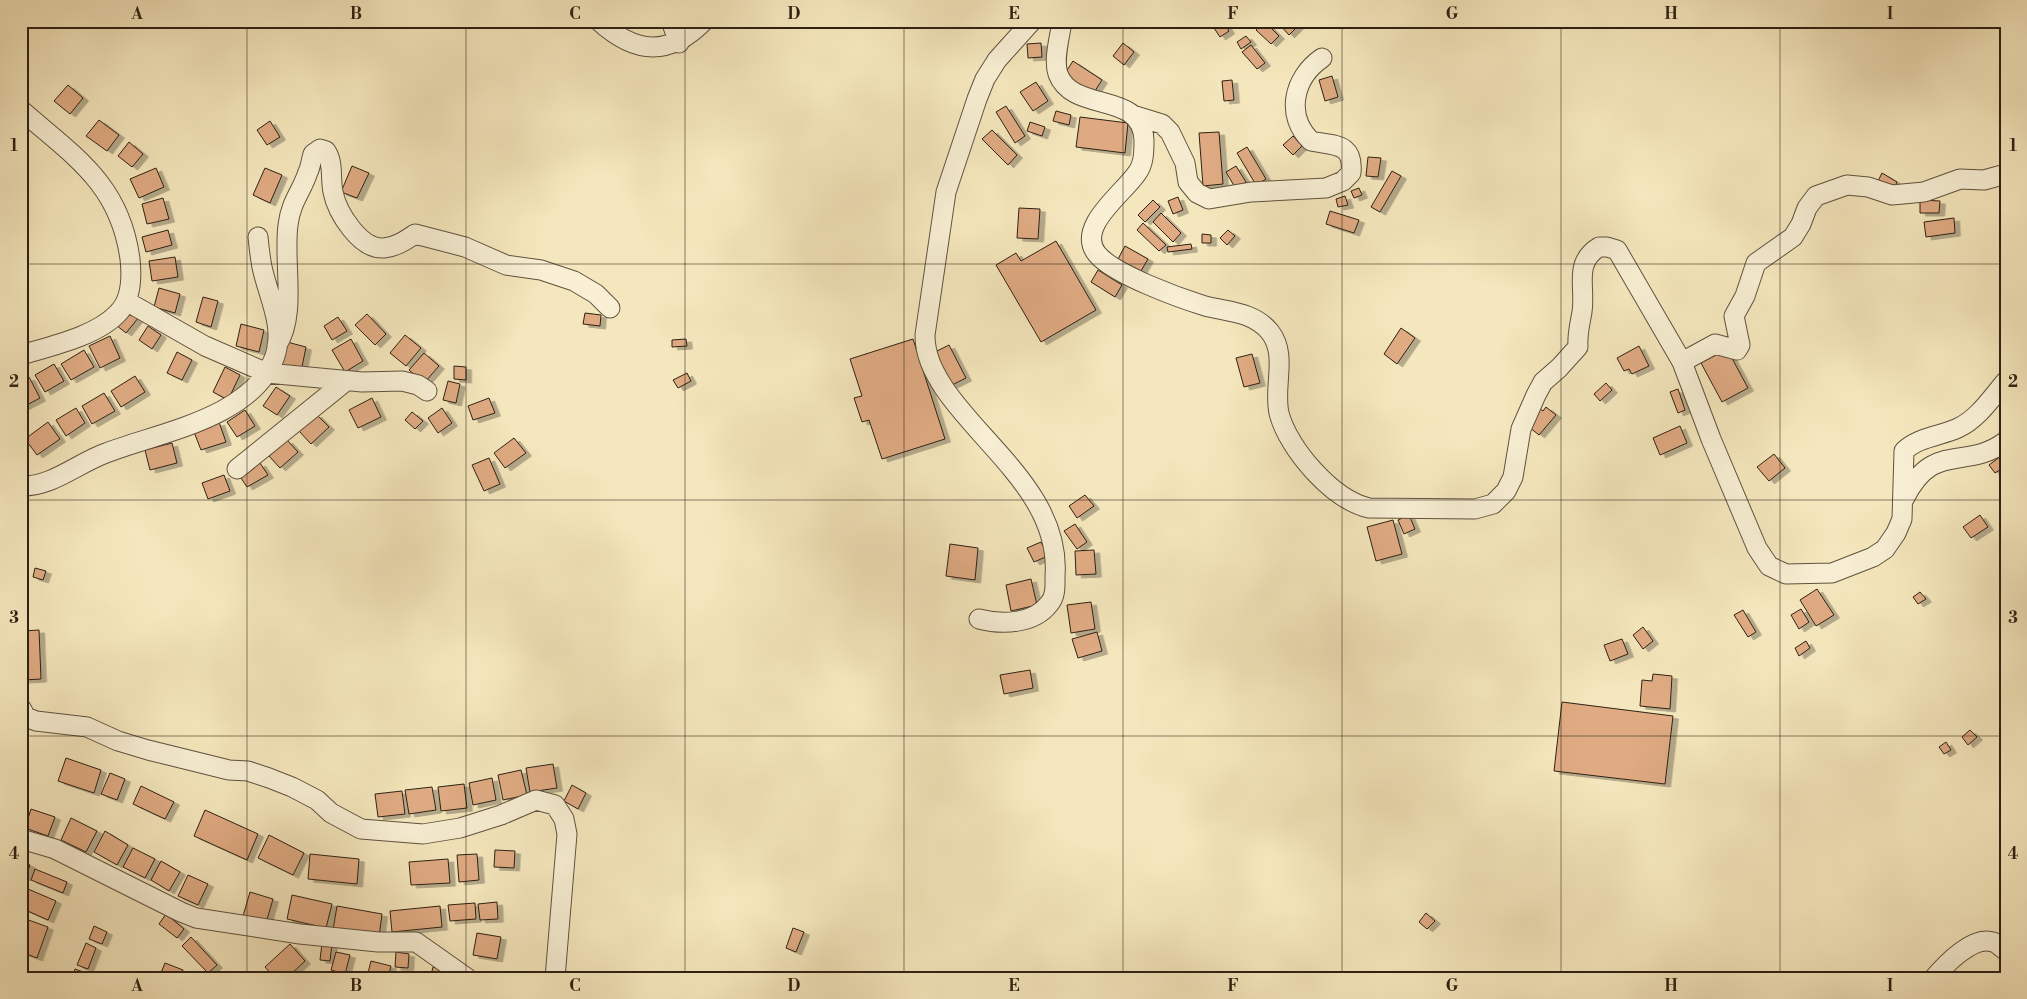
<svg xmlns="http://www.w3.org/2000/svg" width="2027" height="999" viewBox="0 0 2027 999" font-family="'Libre Bodoni',serif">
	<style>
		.building { fill: #e0ab83; stroke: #2d2014; filter: url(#shadow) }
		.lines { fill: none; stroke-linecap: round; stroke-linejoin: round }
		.minor-casing { stroke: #5f523e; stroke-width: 21 }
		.minor { stroke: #f8efd4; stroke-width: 19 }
		.grid { fill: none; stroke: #2d2014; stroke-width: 1; stroke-opacity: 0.55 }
		.neatline { fill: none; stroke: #2d2014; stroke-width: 2 }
		.grid-label { font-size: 16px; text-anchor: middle; font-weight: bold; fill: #2d2014 }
	</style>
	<defs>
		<filter id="shadow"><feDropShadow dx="5.5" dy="3" stdDeviation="0" flood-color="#0004"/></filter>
	</defs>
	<rect width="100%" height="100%" fill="#f5e7bd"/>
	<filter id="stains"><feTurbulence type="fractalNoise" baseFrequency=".004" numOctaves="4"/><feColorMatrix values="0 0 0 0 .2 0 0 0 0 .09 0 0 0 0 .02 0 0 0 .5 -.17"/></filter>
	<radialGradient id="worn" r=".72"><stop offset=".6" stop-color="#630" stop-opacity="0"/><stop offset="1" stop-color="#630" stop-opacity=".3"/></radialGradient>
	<path class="building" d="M 1264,21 L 1279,36 L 1271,44 L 1256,30 Z
		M 1280,21 L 1295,21 L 1299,25 L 1289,35 L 1278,23 Z
		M 1224,22 L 1229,31 L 1220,37 L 1214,28 Z
		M 1246,36 L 1251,42 L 1241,49 L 1237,42 Z
		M 1041,43 L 1042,57 L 1028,58 L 1027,44 Z
		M 1123,43 L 1134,52 L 1124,65 L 1113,56 Z
		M 1251,45 L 1265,63 L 1257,69 L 1242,52 Z
		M 1073,61 L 1102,80 L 1093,94 L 1064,75 Z
		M 1332,76 L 1338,97 L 1325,101 L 1319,80 Z
		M 1232,80 L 1234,100 L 1224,101 L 1222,81 Z
		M 1036,82 L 1048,101 L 1033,111 L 1020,92 Z
		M 68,85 L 83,98 L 70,114 L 54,101 Z
		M 1006,106 L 1025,136 L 1015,143 L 996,112 Z
		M 1056,111 L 1071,115 L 1069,125 L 1053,121 Z
		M 1080,117 L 1128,123 L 1125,153 L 1076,147 Z
		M 99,120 L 119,135 L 107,151 L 86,136 Z
		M 270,121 L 280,137 L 267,145 L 257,130 Z
		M 1030,122 L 1045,127 L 1042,136 L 1027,131 Z
		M 992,130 L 1017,155 L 1008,165 L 982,139 Z
		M 1219,132 L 1223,184 L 1203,186 L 1199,133 Z
		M 1293,136 L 1302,146 L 1293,155 L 1283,145 Z
		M 129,142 L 143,154 L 132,167 L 118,156 Z
		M 1247,147 L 1266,179 L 1256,185 L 1237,153 Z
		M 1368,157 L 1381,158 L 1378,177 L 1366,176 Z
		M 352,166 L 369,173 L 357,198 L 341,192 Z
		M 1236,166 L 1246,182 L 1236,189 L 1226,172 Z
		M 156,168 L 164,187 L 139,198 L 130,179 Z
		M 265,168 L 282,175 L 270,203 L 253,195 Z
		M 1392,171 L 1401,176 L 1380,212 L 1371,207 Z
		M 1882,173 L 1897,182 L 1893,190 L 1878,181 Z
		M 1359,188 L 1362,195 L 1354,198 L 1351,191 Z
		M 1345,196 L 1348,205 L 1338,207 L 1336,199 Z
		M 1178,197 L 1183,210 L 1173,214 L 1168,201 Z
		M 163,198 L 169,219 L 147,224 L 142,204 Z
		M 1153,200 L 1160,207 L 1145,222 L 1138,215 Z
		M 1920,200 L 1940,201 L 1939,213 L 1920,213 Z
		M 1019,208 L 1040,209 L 1038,239 L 1017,238 Z
		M 1330,211 L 1359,220 L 1354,233 L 1326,224 Z
		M 1161,213 L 1181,233 L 1173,242 L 1153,222 Z
		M 1954,218 L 1955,233 L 1926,237 L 1924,222 Z
		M 1143,223 L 1166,245 L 1159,251 L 1137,230 Z
		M 168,230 L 172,245 L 146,252 L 142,237 Z
		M 1228,230 L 1235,236 L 1227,245 L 1220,238 Z
		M 1202,234 L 1211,235 L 1211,243 L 1202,243 Z
		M 1056,241 L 1096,310 L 1041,342 L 996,265 L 1016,253 L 1021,261 Z
		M 1191,244 L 1192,249 L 1168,252 L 1167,247 Z
		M 1125,246 L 1148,259 L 1141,271 L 1118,259 Z
		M 175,257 L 178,277 L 152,281 L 149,261 Z
		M 1098,270 L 1122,285 L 1115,297 L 1091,282 Z
		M 159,288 L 180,294 L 175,313 L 154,307 Z
		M 203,297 L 218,301 L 211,327 L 196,322 Z
		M 128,309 L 139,317 L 126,333 L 116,325 Z
		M 585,313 L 601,315 L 600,326 L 583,324 Z
		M 367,314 L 386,334 L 375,345 L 355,325 Z
		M 338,317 L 347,331 L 332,340 L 324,326 Z
		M 241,324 L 264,330 L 259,352 L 236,346 Z
		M 148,326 L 161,335 L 152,349 L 139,340 Z
		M 1401,328 L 1415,338 L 1397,364 L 1384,354 Z
		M 405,335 L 421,348 L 406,366 L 390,353 Z
		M 110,336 L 120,358 L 100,368 L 89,346 Z
		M 351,339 L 363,361 L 345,372 L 332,350 Z
		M 686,339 L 687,346 L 672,347 L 672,340 Z
		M 913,339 L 945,439 L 882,459 L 869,420 L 862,422 L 854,398 L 862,396 L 850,359 Z
		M 287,342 L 306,347 L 301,372 L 281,367 Z
		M 949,345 L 966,378 L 948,387 L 931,354 Z
		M 1639,346 L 1649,366 L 1632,374 L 1629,369 L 1624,371 L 1617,358 Z
		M 1727,349 L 1748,388 L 1722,402 L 1701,363 Z
		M 84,350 L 94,367 L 71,380 L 61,364 Z
		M 177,352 L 192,360 L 182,380 L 167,373 Z
		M 424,353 L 439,366 L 424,383 L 409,370 Z
		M 1252,354 L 1260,383 L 1244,387 L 1236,358 Z
		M 54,364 L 64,381 L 45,392 L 35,375 Z
		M 454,366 L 466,367 L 466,380 L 454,379 Z
		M 225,367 L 240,375 L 228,400 L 213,392 Z
		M 687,373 L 691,381 L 678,388 L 673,380 Z
		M 135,376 L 145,392 L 121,407 L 111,391 Z
		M 29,377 L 40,398 L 21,408 L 21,381 Z
		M 448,381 L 460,384 L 456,403 L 443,400 Z
		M 1606,383 L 1612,390 L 1600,401 L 1594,394 Z
		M 276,387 L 290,396 L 277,415 L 263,406 Z
		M 1678,389 L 1685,410 L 1678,413 L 1670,392 Z
		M 104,393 L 115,411 L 92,424 L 82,406 Z
		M 372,398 L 381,417 L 358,428 L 349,410 Z
		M 489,398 L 495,413 L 473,420 L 468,406 Z
		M 1538,407 L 1543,411 L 1546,407 L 1556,415 L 1539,435 L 1529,427 Z
		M 76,408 L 85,423 L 66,436 L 56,420 Z
		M 442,408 L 452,423 L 438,433 L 428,418 Z
		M 245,410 L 255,426 L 237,437 L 227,422 Z
		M 412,412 L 423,421 L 415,429 L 405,420 Z
		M 316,414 L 329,427 L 311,444 L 299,431 Z
		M 48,422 L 60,439 L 37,455 L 25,439 Z
		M 219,422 L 226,442 L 201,450 L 194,432 Z
		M 1680,426 L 1687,443 L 1660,455 L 1653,438 Z
		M 514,438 L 526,453 L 505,468 L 494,453 Z
		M 287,440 L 298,452 L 280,468 L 269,456 Z
		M 172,443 L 177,463 L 150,470 L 145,450 Z
		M 1774,454 L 1785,468 L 1769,481 L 1757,467 Z
		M 2001,456 L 2006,466 L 1995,473 L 1989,465 Z
		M 489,458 L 500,484 L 484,491 L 472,465 Z
		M 260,463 L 268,475 L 247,487 L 239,475 Z
		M 224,475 L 230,491 L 208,499 L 202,483 Z
		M 1085,495 L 1094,506 L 1077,518 L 1069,506 Z
		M 1409,515 L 1415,529 L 1404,534 L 1398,520 Z
		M 1980,515 L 1988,527 L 1971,538 L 1963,527 Z
		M 1393,520 L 1402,554 L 1376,561 L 1367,527 Z
		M 1075,524 L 1087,542 L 1077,549 L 1064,531 Z
		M 1041,542 L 1048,556 L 1034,562 L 1027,548 Z
		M 950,544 L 978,548 L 975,580 L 946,576 Z
		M 1094,550 L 1096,574 L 1076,575 L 1075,551 Z
		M 35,568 L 46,571 L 43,580 L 33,577 Z
		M 1031,579 L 1037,605 L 1011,611 L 1006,585 Z
		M 1817,589 L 1834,615 L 1816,626 L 1800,600 Z
		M 1920,592 L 1926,599 L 1918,604 L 1913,597 Z
		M 1091,602 L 1095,629 L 1071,633 L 1067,605 Z
		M 1801,609 L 1809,622 L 1799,629 L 1791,615 Z
		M 1743,610 L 1756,632 L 1748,637 L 1734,615 Z
		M 1643,627 L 1653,641 L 1643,649 L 1633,635 Z
		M 39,630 L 41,679 L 24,680 L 22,631 Z
		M 1097,632 L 1102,651 L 1078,658 L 1072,639 Z
		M 1622,639 L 1628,654 L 1610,661 L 1604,645 Z
		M 1806,641 L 1810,648 L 1799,656 L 1795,648 Z
		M 1030,670 L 1033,688 L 1004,694 L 1000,675 Z
		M 1653,674 L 1672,676 L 1670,709 L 1640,706 L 1642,680 L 1652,681 Z
		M 1562,702 L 1673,716 L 1665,784 L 1554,771 Z
		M 1970,730 L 1977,737 L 1968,745 L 1962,737 Z
		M 1946,742 L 1951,750 L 1944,754 L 1939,747 Z
		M 66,758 L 101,770 L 94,793 L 58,781 Z
		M 553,764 L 557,788 L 530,792 L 526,768 Z
		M 521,770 L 527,795 L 503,800 L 498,775 Z
		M 110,773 L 125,779 L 117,800 L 101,794 Z
		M 492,778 L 496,800 L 473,805 L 469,783 Z
		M 464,784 L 467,808 L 441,811 L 438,787 Z
		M 572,785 L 586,793 L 578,809 L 564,801 Z
		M 141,786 L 174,802 L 165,819 L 133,804 Z
		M 432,787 L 436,810 L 409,814 L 405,790 Z
		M 402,791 L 405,814 L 378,817 L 375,794 Z
		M 31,809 L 55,817 L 48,836 L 25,828 Z
		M 205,810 L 258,834 L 247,860 L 194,836 Z
		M 71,818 L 97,831 L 86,852 L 61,840 Z
		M 105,831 L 128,845 L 117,865 L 94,852 Z
		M 269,835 L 304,853 L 293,875 L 258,858 Z
		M 133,848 L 155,859 L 145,878 L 123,867 Z
		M 495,850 L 515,851 L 514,868 L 494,867 Z
		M 310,854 L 359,859 L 357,884 L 308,879 Z
		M 477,854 L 479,880 L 459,882 L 457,855 Z
		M 448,859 L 450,883 L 411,885 L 409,862 Z
		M 21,861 L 30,865 L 25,878 L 21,877 Z
		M 161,861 L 180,872 L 169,891 L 151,880 Z
		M 35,869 L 67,882 L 63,893 L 31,880 Z
		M 188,875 L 208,884 L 198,905 L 178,896 Z
		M 21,886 L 56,901 L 48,920 L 21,908 Z
		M 250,892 L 273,899 L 266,923 L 243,916 Z
		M 292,895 L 332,904 L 326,928 L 287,919 Z
		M 497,902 L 498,919 L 480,920 L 478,904 Z
		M 475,903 L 476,919 L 450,921 L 448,905 Z
		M 337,906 L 382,914 L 379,937 L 333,930 Z
		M 440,906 L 442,927 L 392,932 L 390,911 Z
		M 1426,913 L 1435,921 L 1427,929 L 1419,922 Z
		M 166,914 L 184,929 L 177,938 L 159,924 Z
		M 23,918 L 48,927 L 37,958 L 21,952 Z
		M 94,926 L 107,932 L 102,944 L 89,939 Z
		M 793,928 L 804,932 L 796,952 L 786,948 Z
		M 477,933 L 501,937 L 497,959 L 473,955 Z
		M 191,937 L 217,965 L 208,973 L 182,946 Z
		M 86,943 L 96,948 L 88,969 L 77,965 Z
		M 322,943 L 332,944 L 330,961 L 320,960 Z
		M 290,944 L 305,961 L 287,978 L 275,978 L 265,967 Z
		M 336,952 L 350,955 L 345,974 L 331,970 Z
		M 396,952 L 409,954 L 408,968 L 395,967 Z
		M 371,961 L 391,966 L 388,978 L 367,977 Z
		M 165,963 L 183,970 L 180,978 L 159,978 Z
		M 433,967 L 447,971 L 445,978 L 422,978 L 424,973 L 431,975 Z
		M 75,969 L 89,974 L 88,978 L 72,978 Z"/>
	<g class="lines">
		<defs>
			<path id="minor" d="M 599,21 C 635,54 669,57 704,21
				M 671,21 L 679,43
				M 1062,21 C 1060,37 1053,59 1058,74 C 1073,114 1142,90 1144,140 C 1144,151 1144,164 1137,173 C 1124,193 1075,227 1097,254 C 1113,274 1179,298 1205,306 C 1229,312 1254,312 1270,332 C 1288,355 1273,386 1279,413 C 1288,449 1333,500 1369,508 L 1475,509 L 1493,504 L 1506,491 L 1513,477 L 1521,429 L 1536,395 L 1543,382 L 1559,368 L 1578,347 C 1577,334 1580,324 1582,312 C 1586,287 1573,263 1599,247 L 1607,247 L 1617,250 L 1682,362 L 1711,439 L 1757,548 L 1769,566 L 1786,574 L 1832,573 L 1873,557 L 1885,549 L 1896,533 L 1902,519 L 1904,451 C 1918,437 1941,436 1958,428 C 1978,419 1992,397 2006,381
				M 21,110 C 74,156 120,184 130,259 C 132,277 132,299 118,313 C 97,336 51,346 21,355
				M 1136,116 L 1162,124 L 1170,132 L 1185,163 L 1188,182 L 1197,193 L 1209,199 L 1251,192 L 1326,188 L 1343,181 L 1351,173 C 1354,142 1334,146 1311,141 C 1285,116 1293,78 1322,58
				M 126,301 L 205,346 L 267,373 L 362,382 L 402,381 L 418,385 L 427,391
				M 277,345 C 297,314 283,262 288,225 C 291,201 301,193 308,172 C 311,166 311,160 313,154 L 320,149 L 326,151 C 334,163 330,178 333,192 C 337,212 360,250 384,248 C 396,247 406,240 415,234 L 465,247 L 506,265 L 541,270 L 574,281 L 596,294 L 610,308
				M 1682,362 L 1715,344 L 1737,350 L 1740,345 L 1734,316 L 1745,296 L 1756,263 L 1793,237 L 1801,224 L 1807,208 L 1816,196 L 1847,185 L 1868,187 L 1892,195 L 1924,192 L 1960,179 L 1984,180 L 2006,174
				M 237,469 L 346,381
				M 21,486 C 52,487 78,463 106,453 C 160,432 253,418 275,356 C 285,326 268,296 262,267 C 260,257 259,247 258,237
				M 1904,499 C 1934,439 1965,472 2006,441
				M 979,619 C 1002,625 1034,624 1049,604 C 1056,596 1055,586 1055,576 C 1061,497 983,446 944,388 C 933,371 925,355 925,335 L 946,192 L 977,99 L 985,79 L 997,60 L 1032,21
				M 21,708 L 26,717 L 36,721 L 87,727 L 118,741 L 148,750 L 229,770 L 248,771 L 269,778 L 292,787 L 317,800 L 331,813 L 361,829 L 423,834 L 460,828 L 501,815 L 536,800 L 555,805 L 564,819 L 567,834 L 555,978
				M 21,839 L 55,849 L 181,912 L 196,918 L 300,934 L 378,942 L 416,942 L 467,978
				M 1934,978 C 1945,965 1973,935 1993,942 C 1997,943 2002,948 2006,951"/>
		</defs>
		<use href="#minor" class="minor-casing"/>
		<use href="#minor" class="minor"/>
	</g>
	<path class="grid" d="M 247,21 L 247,978M 466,21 L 466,978M 685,21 L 685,978M 904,21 L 904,978M 1123,21 L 1123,978M 1342,21 L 1342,978M 1561,21 L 1561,978M 1780,21 L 1780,978M 21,264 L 2006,264M 21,500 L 2006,500M 21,736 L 2006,736"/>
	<rect width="2027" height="999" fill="none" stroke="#f5e7bd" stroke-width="55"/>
	<rect x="28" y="28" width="1972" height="944" class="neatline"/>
	<g class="grid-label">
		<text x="137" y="19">A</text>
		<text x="356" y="19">B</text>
		<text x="575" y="19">C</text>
		<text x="794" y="19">D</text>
		<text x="1014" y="19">E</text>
		<text x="1233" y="19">F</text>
		<text x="1452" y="19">G</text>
		<text x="1671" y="19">H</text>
		<text x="1890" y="19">I</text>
		<text x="14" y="151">1</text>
		<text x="2013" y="151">1</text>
		<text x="14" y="387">2</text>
		<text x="2013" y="387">2</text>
		<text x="14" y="623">3</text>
		<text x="2013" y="623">3</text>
		<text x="14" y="859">4</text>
		<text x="2013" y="859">4</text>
		<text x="137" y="991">A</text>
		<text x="356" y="991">B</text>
		<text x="575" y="991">C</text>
		<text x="794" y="991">D</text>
		<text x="1014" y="991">E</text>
		<text x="1233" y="991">F</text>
		<text x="1452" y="991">G</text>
		<text x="1671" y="991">H</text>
		<text x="1890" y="991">I</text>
	</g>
	<rect width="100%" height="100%" filter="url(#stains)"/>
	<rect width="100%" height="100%" fill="url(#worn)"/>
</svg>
